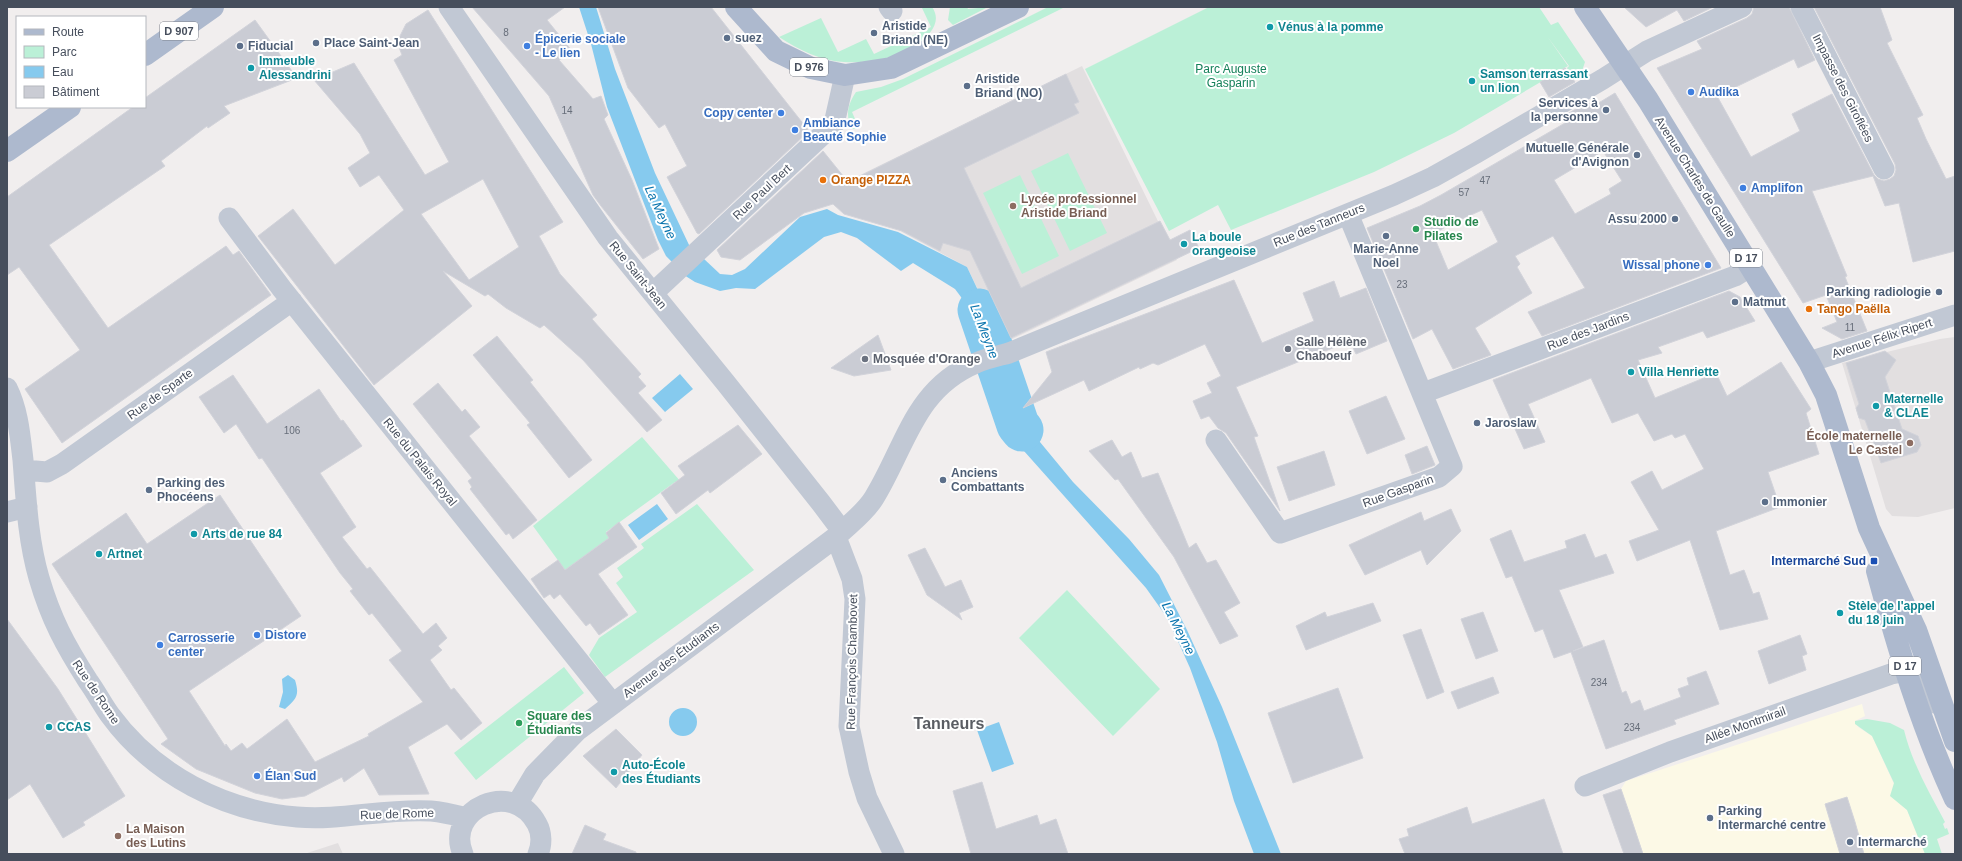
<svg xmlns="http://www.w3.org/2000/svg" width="1962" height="861" viewBox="0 0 1962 861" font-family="Helvetica,sans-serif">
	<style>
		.commercial { fill: #fcf9e6 }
		.education { fill: #e2dfe0 }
		.green { fill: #bbf0d7 }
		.water { fill: #86caee }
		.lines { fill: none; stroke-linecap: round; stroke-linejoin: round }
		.river { stroke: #86caee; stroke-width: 43 }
		.building { fill: #caccd4; stroke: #d2d3da; fill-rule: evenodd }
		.street { stroke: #c1c8d4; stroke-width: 21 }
		.primary { stroke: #adb9ce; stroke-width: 22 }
		.culture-dot { fill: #0f9aa8; stroke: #fff; stroke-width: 1.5 }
		.service-dot { fill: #5c6f8a; stroke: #fff; stroke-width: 1.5 }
		.shop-dot { fill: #3f7fe0; stroke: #fff; stroke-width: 1.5 }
		.food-dot { fill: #e8710a; stroke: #fff; stroke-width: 1.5 }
		.education-dot { fill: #8d6e63; stroke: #fff; stroke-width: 1.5 }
		.leisure-dot { fill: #2e9e5b; stroke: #fff; stroke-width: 1.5 }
		.worship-dot { fill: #6b7280; stroke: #fff; stroke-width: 1.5 }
		.transit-dot { fill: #1a4fb4; stroke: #fff; stroke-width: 1.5 }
		.labels { text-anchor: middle; stroke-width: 4; stroke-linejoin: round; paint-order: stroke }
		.number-label { font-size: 10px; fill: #676e7a }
		.shield { fill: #fff; stroke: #7e838d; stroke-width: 1 }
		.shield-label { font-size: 11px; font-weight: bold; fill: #464e5c }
		.service-label { font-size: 12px; font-weight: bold; fill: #4e5e75; stroke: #fff; text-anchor: start }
		.culture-label { font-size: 12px; font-weight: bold; fill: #0d838f; stroke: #fff; text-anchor: start }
		.shop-label { font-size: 12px; font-weight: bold; fill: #366cbe; stroke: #fff; text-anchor: start }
		.park-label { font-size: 12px; fill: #148059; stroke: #fff }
		.street-label { font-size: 12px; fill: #464e5c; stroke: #fff }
		.food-label { font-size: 12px; font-weight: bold; fill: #c56008; stroke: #fff; text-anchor: start }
		.education-label { font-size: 12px; font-weight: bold; fill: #785e54; stroke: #fff; text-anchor: start }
		.leisure-label { font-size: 12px; font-weight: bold; fill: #27864d; stroke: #fff; text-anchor: start }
		.worship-label { font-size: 12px; font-weight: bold; fill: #5b616d; stroke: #fff; text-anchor: start }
		.transit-label { font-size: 12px; font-weight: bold; fill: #164399; stroke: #fff; text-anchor: end }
		.water-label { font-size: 13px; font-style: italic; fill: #0873ad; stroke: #fff }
		.district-label { font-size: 16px; font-weight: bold; fill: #5a5d63; stroke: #fff }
	</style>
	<rect width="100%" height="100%" fill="#f1eeee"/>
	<path class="commercial" d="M 1862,704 L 1865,716 L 1855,721 L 1858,727 L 1872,736 L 1894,784 L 1900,804 L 1907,810 L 1925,854 L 1643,854 L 1621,789 L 1626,781 Z"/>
	<path class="education" d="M 1082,66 L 1177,260 L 1004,343 L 967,267 L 902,232 L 848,181 Z
		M 1955,337 L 1955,508 L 1918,517 L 1892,516 L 1886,509 L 1842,363 L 1940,339 Z
		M 338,843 L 343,854 L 304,854 Z"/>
	<path class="green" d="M 932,7 C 949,31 906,53 887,58 C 873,61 858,63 844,62 C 821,61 799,50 779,37 L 821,18 L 838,52 L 866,39 L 874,54 L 931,27 L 922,8 Z
		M 950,7 L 967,7 L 968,9 L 988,7 L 953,25 L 948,20 Z
		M 1048,7 L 1065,7 L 852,112 L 859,128 L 858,129 L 851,129 C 846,114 847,106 856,92 L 881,87 L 903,79 Z
		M 1209,7 L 1539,7 L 1551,25 L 1558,22 L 1585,62 L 1582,71 L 1573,77 L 1567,68 L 1569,66 L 1547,36 L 1568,66 L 1454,133 L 1374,172 L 1231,230 L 1218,205 L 1169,231 L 1085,69 Z
		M 1068,153 L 1107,233 L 1070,251 L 1031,171 Z
		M 1020,175 L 1059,256 L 1022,274 L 983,193 Z
		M 642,437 L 681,482 L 677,485 L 675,482 L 606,532 L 609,538 L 565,570 L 533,526 Z
		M 697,504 L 754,570 L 605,677 L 589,655 L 599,638 L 637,612 L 616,583 L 623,577 L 617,568 L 644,548 L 641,544 Z
		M 1067,590 L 1160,689 L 1113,736 L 1019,638 Z
		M 564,667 L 584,693 L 476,780 L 454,753 Z
		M 1867,719 L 1890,723 L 1904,730 C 1912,763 1929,792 1945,822 L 1943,824 L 1945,829 L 1947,828 L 1949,834 L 1937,839 L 1942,854 L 1925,854 L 1907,810 L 1890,796 L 1894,783 L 1872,736 L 1855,724 L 1855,721 Z"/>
	<path class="water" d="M 579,7 L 596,7 L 615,69 L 655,173 L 690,247 L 672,262 L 666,256 L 658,240 L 607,107 L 591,44 Z
		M 827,209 L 838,215 L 898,232 L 967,267 L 993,322 L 1000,345 L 982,350 L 967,305 L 955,289 L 913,263 L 901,271 L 857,238 L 841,232 L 824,237 L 755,289 L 736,288 L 720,291 L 695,282 L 684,275 L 703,258 L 720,274 L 732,275 L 745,269 L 800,217 Z
		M 680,374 L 693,389 L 665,412 L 652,398 Z
		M 1006,374 L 1035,436 L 1073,482 L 1129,539 L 1159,575 L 1187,630 L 1222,707 L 1281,854 L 1254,854 L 1234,801 L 1217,742 L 1190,668 L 1168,619 L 1146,588 L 1024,451 L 1004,419 L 988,380 Z
		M 657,504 L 668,519 L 639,540 L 628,525 Z
		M 288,675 L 295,680 C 300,696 296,699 285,709 L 279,707 L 283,692 L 282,679 Z
		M669 722a14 14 0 1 1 28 0a14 14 0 1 1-28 0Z
		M 999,722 L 1014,764 L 992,772 L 977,730 Z"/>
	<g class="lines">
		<path class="river" d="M 979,310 L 1018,425 L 1022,430"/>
	</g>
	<path class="building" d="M 472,7 L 565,7 L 547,20 L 572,51 L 559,60 L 593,99 L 601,96 L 608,115 L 604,119 L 632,180 L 659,249 L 643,259 L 601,206 L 593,195 L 549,96 Z
		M 598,7 L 711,7 L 809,131 L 699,234 L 697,233 L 667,177 L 687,166 L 665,124 L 659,128 L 628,88 Z
		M 1624,7 L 1713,7 L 1684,21 L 1677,10 L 1646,27 Z
		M 1754,7 L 1789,7 L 1815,60 L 1798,68 L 1794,59 L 1717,96 L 1751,157 L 1800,131 L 1792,114 L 1832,94 L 1874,175 L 1878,179 L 1884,181 L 1890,179 L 1894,176 L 1896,170 L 1895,164 L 1814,7 L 1880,7 L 1892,40 L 1887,43 L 1923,115 L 1917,118 L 1926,139 L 1946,179 L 1955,176 L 1955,251 L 1913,262 L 1899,203 L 1885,206 L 1873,176 L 1812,191 L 1847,276 L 1845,277 L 1867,331 L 1842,339 L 1822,328 L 1837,322 L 1826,295 L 1803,303 L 1657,68 L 1702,49 L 1697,41 L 1747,18 L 1752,14 Z
		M 428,10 L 563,222 L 539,236 L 560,274 L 597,315 L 592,319 L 641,374 L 638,377 L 646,386 L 638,393 L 662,420 L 647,432 L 583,360 L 544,325 L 540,328 L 506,308 L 488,294 L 485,296 L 443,271 L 472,306 L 374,385 L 258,236 L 293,209 L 335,265 L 404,210 L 379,175 L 360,187 L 348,168 L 370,153 L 360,134 L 314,80 L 354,63 L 425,175 L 449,162 L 394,60 L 402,55 L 397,42 L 406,24 ZM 483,179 L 519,247 L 469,280 L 421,214 Z
		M 255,20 L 297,78 L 224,106 L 230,113 L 208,128 L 207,126 L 161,161 L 165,166 L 49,245 L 108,328 L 226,246 L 233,255 L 239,251 L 271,295 L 62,443 L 25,389 L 80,350 L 19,267 L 7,275 L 7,197 L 133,107 L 145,107 L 145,98 Z
		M 1565,68 L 1575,82 L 1549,97 L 1540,82 Z
		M 1066,74 L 1079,102 L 1074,104 L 1079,113 L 964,168 L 1021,288 L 1160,221 L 1170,240 L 1190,230 L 1199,248 L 1011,338 L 970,251 L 943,243 L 940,251 L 902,231 L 844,214 L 833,204 L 804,213 L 740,260 L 721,257 L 717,250 L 823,151 L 848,182 Z
		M 1615,93 L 1721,268 L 1542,336 L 1528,312 L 1585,288 L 1553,236 L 1515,256 L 1520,264 L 1517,267 L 1532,293 L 1475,328 L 1491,355 L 1453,369 L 1432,329 L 1413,339 L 1367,228 L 1420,206 L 1441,195 L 1565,123 L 1562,117 L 1588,102 L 1592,107 ZM 1603,151 L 1622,181 L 1609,189 L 1611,194 L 1575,214 L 1554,180 ZM 1482,210 L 1498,242 L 1448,270 L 1433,234 L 1453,223 Z
		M 1234,280 L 1262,343 L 1314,321 L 1303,293 L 1334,281 L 1340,298 L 1366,288 L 1387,341 L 1356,354 L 1350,341 L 1236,387 L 1258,436 L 1254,437 L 1280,511 L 1226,433 L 1218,428 L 1209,416 L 1201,419 L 1193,401 L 1212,393 L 1207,383 L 1221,376 L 1205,344 L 1158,365 L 1153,363 L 1140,369 L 1139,367 L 1089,391 L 1084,380 L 1023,408 L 1052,372 L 1046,352 Z
		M 1729,291 L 1740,297 L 1755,321 L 1707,338 L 1703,331 L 1658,347 L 1662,353 L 1638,360 L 1655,398 L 1716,373 L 1727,396 L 1781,362 L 1811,409 L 1806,413 L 1819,454 L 1768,472 L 1780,507 L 1716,531 L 1730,575 L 1744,570 L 1753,594 L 1759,592 L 1768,619 L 1720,630 L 1690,540 L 1637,561 L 1629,541 L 1659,530 L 1631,482 L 1652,471 L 1662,490 L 1704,469 L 1685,434 L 1675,438 L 1672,434 L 1654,441 L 1638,413 L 1612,423 L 1591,378 L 1528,404 L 1545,442 L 1524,449 L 1493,380 Z
		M 878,335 L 891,370 L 854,376 L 831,368 Z
		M 497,336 L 533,380 L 530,382 L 592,460 L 569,478 L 527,425 L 530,423 L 473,355 Z
		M 1885,351 L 1896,360 L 1885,377 L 1902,429 L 1918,436 L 1921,445 L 1917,452 L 1881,463 L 1865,420 L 1859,418 L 1856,408 L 1859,404 L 1846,363 Z
		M 233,375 L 267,424 L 319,389 L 341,421 L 343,420 L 362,446 L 320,473 L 356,527 L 342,537 L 367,569 L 370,567 L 423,634 L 436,623 L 447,638 L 438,646 L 442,650 L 430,660 L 451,690 L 454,688 L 482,723 L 461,740 L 447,724 L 408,747 L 429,794 L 379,795 L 364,768 L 344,782 L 342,777 L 305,796 L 282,799 L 255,793 L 196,769 L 161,744 L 168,739 L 52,564 L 126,513 L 147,544 L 220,495 L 301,616 L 189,691 L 225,746 L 226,744 L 231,751 L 242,743 L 247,749 L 287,719 L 315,762 L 369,736 L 368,734 L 423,702 L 389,660 L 402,651 L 372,613 L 369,615 L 350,591 L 353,589 L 340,573 L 262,458 L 259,459 L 236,424 L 224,433 L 199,397 Z
		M 438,383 L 462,412 L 465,409 L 480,427 L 469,436 L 537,520 L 513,539 L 509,533 L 506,535 L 470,489 L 472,487 L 468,481 L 472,478 L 413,404 Z
		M 1386,396 L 1405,439 L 1367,454 L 1349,411 Z
		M 738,425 L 762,454 L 710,493 L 708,490 L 676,514 L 661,493 L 685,475 L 678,466 Z
		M 1112,440 L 1122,457 L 1131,452 L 1142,478 L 1158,473 L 1189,548 L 1196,543 L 1207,563 L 1216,560 L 1240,603 L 1224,612 L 1238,636 L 1220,644 L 1174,557 L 1118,479 L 1115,480 L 1089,451 Z
		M 1427,446 L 1435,465 L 1412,474 L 1405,455 Z
		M 1324,451 L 1335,485 L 1289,501 L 1277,467 Z
		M 1451,509 L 1461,531 L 1427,565 L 1421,550 L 1365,575 L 1349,545 L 1421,512 L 1424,521 Z
		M 619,522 L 637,547 L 598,574 L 628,615 L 599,635 L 590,623 L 586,626 L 560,594 L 554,599 L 550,594 L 544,598 L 531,579 L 558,560 L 565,570 L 609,538 L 606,533 Z
		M 1511,530 L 1524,562 L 1567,548 L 1565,541 L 1585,534 L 1595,558 L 1606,554 L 1614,573 L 1559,590 L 1583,647 L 1573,651 L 1604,640 L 1622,693 L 1626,691 L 1631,704 L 1640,700 L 1644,711 L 1681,697 L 1678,689 L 1689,685 L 1687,678 L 1706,671 L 1719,704 L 1674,720 L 1676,724 L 1606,749 L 1571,652 L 1554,658 L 1543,629 L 1535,632 L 1512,576 L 1506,578 L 1490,539 Z
		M 925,548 L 945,587 L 961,580 L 973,607 L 959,613 L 962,620 L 927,595 L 908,555 Z
		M 1373,603 L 1381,621 L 1306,650 L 1296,626 L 1325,612 L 1327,617 Z
		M 1483,612 L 1498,651 L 1476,659 L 1461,619 Z
		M 7,619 L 58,689 L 125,796 L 83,822 L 85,825 L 63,838 L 30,784 L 7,800 Z
		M 1421,629 L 1444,692 L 1427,699 L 1403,635 Z
		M 1800,635 L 1807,654 L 1802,656 L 1806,670 L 1769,684 L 1758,651 Z
		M 1493,677 L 1499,693 L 1458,709 L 1451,692 Z
		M 1338,688 L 1363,758 L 1293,783 L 1268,713 Z
		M 616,729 L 642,755 L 616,788 L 583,756 Z
		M 982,782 L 996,829 L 1037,815 L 1040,825 L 1056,819 L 1068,854 L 971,854 L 953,791 Z
		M 1621,789 L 1630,815 L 1643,854 L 1624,854 L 1603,795 Z
		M 1847,797 L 1855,822 L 1864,854 L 1840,854 L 1825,804 Z
		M 1544,799 L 1563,854 L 1405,854 L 1399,839 L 1409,836 L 1407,829 L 1467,807 L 1472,824 Z
		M 585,825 L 606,834 L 603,840 L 636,852 L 636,854 L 572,854 Z"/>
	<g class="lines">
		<path class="street" d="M 449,7 L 608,238 L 725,382 L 821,503 L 842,531
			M 889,7 L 892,11
			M 1801,7 L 1884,169
			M 229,218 L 282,289 L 613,704
			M 653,293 L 834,124 L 845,75
			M 1809,362 L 1955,315
			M 7,388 C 18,410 20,435 23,460 C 26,499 28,540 39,578 C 51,619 65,645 88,681 C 96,692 102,704 110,715 C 154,775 224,811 297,817 C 341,821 386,808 431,811 C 443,812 455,815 467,818
			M 1423,393 L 1735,276 L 1751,266
			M 1216,440 L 1280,533 L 1439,477 L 1452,466 L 1348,214
			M 24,470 L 47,472 L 62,464 L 292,301
			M 7,512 L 27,507
			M 836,537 L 852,579 L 855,599 L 849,726 L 859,772 L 867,798 L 894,854
			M 1585,786 L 1670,752 L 1891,674 C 1922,667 1923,678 1935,703
			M 517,804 L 535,774 L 578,730 L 836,537 C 849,524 864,514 874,498 C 906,446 914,389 976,363 C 987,358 998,356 1009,353 L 1394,195 L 1433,177 L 1476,153 L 1603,79 L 1647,51 L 1742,7
			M 463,854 C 444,809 513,778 537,824 C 542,833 542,845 538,854"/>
		<path class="primary" d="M 736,7 L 776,51 L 811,68 L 845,75 L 891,68 L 1018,7
			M 1585,7 L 1648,100 L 1809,362 L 1826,395 L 1869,528 L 1916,630 L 1955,741
			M 145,55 L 213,7
			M 7,151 L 70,107
			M 1877,571 C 1898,649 1921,726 1955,799"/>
	</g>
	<g class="culture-dot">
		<circle cx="1270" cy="27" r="4"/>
		<circle cx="251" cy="68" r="4"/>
		<circle cx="1472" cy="81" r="4"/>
		<circle cx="1184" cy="244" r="4"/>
		<circle cx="1631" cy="372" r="4"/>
		<circle cx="1876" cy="406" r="4"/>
		<circle cx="194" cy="534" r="4"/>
		<circle cx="99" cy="554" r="4"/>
		<circle cx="1840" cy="613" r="4"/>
		<circle cx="49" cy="727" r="4"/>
		<circle cx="614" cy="772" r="4"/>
	</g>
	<g class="service-dot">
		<circle cx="874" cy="33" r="4"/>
		<circle cx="727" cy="38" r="4"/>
		<circle cx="316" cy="43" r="4"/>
		<circle cx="240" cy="46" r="4"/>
		<circle cx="967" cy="86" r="4"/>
		<circle cx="1606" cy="110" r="4"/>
		<circle cx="1637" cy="155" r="4"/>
		<circle cx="1675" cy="219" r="4"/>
		<circle cx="1386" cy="236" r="4"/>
		<circle cx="1939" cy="292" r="4"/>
		<circle cx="1735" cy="302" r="4"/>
		<circle cx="1477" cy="423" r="4"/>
		<circle cx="943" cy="480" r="4"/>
		<circle cx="149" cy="490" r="4"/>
		<circle cx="1765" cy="502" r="4"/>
		<circle cx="1710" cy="818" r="4"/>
		<circle cx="1850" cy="842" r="4"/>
	</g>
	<g class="shop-dot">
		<circle cx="527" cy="46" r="4"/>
		<circle cx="1691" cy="92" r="4"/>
		<circle cx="781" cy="113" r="4"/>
		<circle cx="795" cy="130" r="4"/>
		<circle cx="1743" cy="188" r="4"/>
		<circle cx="1708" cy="265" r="4"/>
		<circle cx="257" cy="635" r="4"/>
		<circle cx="160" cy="645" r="4"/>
		<circle cx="257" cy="776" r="4"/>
	</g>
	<g class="food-dot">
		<circle cx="823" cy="180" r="4"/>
		<circle cx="1809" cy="309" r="4"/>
	</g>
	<g class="education-dot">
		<circle cx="1013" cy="206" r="4"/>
		<circle cx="1910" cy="443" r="4"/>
		<circle cx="118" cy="836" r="4"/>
	</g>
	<g class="leisure-dot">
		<circle cx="1416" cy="229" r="4"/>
		<circle cx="519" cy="723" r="4"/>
	</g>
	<g class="worship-dot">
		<circle cx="1288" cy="349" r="4"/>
		<circle cx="865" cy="359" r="4"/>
	</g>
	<rect class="transit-dot" x="1870" y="557" width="8" height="8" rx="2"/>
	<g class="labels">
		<g class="number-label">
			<text x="506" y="36">8</text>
			<text x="567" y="114">14</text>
			<text x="1485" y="184">47</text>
			<text x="1464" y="196">57</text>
			<text x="1402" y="288">23</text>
			<text x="1850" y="331">11</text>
			<text x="292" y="434">106</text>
			<text x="1599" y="686">234</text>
			<text x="1632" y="731">234</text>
		</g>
		<g class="shield">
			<rect x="160" y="22" width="38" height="18" rx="3"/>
			<rect x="790" y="58" width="38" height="18" rx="3"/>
			<rect x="1730" y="249" width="32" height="18" rx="3"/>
			<rect x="1889" y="657" width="32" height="18" rx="3"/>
		</g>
		<g class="shield-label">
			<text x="179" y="35">D 907</text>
			<text x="809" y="71">D 976</text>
			<text x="1746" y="262">D 17</text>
			<text x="1905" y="670">D 17</text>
		</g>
		<g class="service-label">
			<text x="882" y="30">Aristide<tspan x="882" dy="14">Briand (NE)</tspan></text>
			<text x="735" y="42">suez</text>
			<text x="324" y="47">Place Saint-Jean</text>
			<text x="248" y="50">Fiducial</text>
			<text x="975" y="83">Aristide<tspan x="975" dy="14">Briand (NO)</tspan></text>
			<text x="1598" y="107" text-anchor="end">Services à<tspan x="1598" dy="14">la personne</tspan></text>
			<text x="1629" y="152" text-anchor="end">Mutuelle Générale<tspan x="1629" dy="14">d'Avignon</tspan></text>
			<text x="1667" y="223" text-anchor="end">Assu 2000</text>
			<text x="1386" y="253" text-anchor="middle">Marie-Anne<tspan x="1386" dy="14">Noel</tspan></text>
			<text x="1931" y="296" text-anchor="end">Parking radiologie</text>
			<text x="1743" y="306">Matmut</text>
			<text x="1485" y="427">Jaroslaw</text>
			<text x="951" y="477">Anciens<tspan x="951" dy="14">Combattants</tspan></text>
			<text x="157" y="487">Parking des<tspan x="157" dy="14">Phocéens</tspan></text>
			<text x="1773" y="506">Immonier</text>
			<text x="1718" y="815">Parking<tspan x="1718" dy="14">Intermarché centre</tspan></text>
			<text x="1858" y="846">Intermarché</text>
		</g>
		<g class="culture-label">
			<text x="1278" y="31">Vénus à la pomme</text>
			<text x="259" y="65">Immeuble<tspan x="259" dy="14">Alessandrini</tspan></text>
			<text x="1480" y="78">Samson terrassant<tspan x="1480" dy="14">un lion</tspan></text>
			<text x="1192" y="241">La boule<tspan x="1192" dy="14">orangeoise</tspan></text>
			<text x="1639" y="376">Villa Henriette</text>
			<text x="1884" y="403">Maternelle<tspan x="1884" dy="14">&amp; CLAE</tspan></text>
			<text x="202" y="538">Arts de rue 84</text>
			<text x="107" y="558">Artnet</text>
			<text x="1848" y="610">Stèle de l'appel<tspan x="1848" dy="14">du 18 juin</tspan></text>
			<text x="57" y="731">CCAS</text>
			<text x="622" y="769">Auto-École<tspan x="622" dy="14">des Étudiants</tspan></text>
		</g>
		<g class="shop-label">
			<text x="535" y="43">Épicerie sociale<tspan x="535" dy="14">- Le lien</tspan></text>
			<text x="1699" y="96">Audika</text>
			<text x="773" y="117" text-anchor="end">Copy center</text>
			<text x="803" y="127">Ambiance<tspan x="803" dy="14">Beauté Sophie</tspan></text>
			<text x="1751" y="192">Amplifon</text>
			<text x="1700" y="269" text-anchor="end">Wissal phone</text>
			<text x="265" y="639">Distore</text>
			<text x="168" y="642">Carrosserie<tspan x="168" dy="14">center</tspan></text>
			<text x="265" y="780">Élan Sud</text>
		</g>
		<g class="park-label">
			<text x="1231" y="73">Parc Auguste<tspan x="1231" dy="14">Gasparin</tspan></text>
		</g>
		<g class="street-label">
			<text transform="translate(1843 88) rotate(63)" y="4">Impasse des Giroflées</text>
			<text transform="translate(1695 177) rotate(58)" y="4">Avenue Charles de Gaulle</text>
			<text transform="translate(762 192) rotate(-43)" y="4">Rue Paul Bert</text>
			<text transform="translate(1319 225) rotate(-22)" y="4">Rue des Tanneurs</text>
			<text transform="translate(638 275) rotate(51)" y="4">Rue Saint-Jean</text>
			<text transform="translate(1588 331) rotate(-21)" y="4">Rue des Jardins</text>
			<text transform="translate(1882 338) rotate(-18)" y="4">Avenue Félix Ripert</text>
			<text transform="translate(160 394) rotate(-36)" y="4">Rue de Sparte</text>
			<text transform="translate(420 462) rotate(51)" y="4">Rue du Palais Royal</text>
			<text transform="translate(1398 491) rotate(-20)" y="4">Rue Gasparin</text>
			<text transform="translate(671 660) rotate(-37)" y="4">Avenue des Étudiants</text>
			<text transform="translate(852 662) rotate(-89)" y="4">Rue François Chambovet</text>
			<text transform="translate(96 692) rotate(56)" y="4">Rue de Rome</text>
			<text transform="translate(1745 725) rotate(-20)" y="4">Allée Montmirail</text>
			<text transform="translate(397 814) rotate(-2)" y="4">Rue de Rome</text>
		</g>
		<g class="food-label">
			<text x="831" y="184">Orange PIZZA</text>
			<text x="1817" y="313">Tango Paëlla</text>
		</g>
		<g class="education-label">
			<text x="1021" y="203">Lycée professionnel<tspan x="1021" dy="14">Aristide Briand</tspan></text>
			<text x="1902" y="440" text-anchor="end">École maternelle<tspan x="1902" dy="14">Le Castel</tspan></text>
			<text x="126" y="833">La Maison<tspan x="126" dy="14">des Lutins</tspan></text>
		</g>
		<g class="leisure-label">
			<text x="1424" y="226">Studio de<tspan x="1424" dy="14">Pilates</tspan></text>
			<text x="527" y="720">Square des<tspan x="527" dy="14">Étudiants</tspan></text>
		</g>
		<g class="worship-label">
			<text x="1296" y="346">Salle Hélène<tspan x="1296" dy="14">Chaboeuf</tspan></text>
			<text x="873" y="363">Mosquée d'Orange</text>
		</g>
		<g class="transit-label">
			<text x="1866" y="565">Intermarché Sud</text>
		</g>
		<g class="water-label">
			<text transform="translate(661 212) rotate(65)" y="5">La Meyne</text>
			<text transform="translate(985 331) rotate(69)" y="5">La Meyne</text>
			<text transform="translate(1179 628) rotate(63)" y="5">La Meyne</text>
		</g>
		<g class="district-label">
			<text x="949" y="729">Tanneurs</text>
		</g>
	</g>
	<rect width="1962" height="861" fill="none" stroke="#464e5c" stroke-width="16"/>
	<rect x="16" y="16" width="130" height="92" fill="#ffffff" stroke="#b5b8be"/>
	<rect x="24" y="29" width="20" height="6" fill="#adb9ce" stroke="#b5b8be"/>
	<text x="52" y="36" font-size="12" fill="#464e5c">Route</text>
	<rect x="24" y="46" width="20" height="12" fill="#bbf0d7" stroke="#b5b8be"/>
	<text x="52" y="56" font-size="12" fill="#464e5c">Parc</text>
	<rect x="24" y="66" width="20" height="12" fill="#86caee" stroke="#b5b8be"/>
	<text x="52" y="76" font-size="12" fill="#464e5c">Eau</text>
	<rect x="24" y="86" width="20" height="12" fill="#caccd4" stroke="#b5b8be"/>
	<text x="52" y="96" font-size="12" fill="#464e5c">Bâtiment</text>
</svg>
